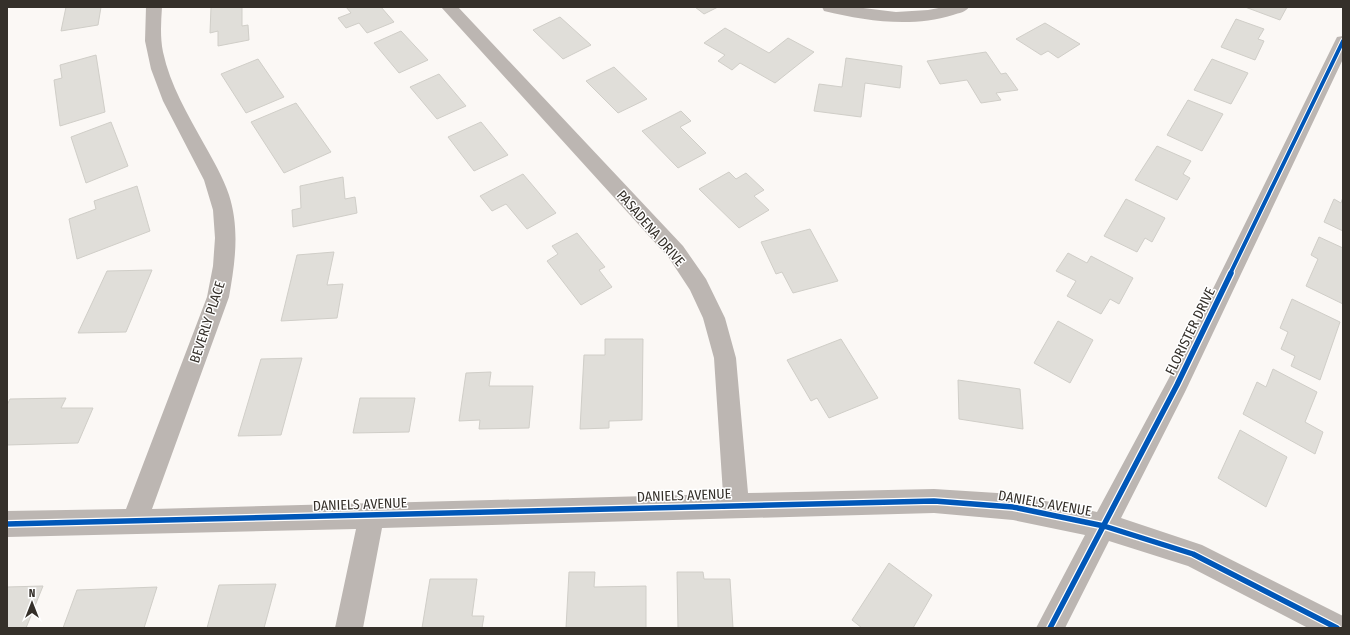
<svg xmlns="http://www.w3.org/2000/svg" width="1350" height="635" viewBox="0 0 1350 635" font-family="'Fira Sans Condensed',sans-serif">
	<style>
		.building { fill: #e0ded9; stroke: #d0cec8 }
		.lines { fill: none; stroke-linecap: round; stroke-linejoin: round }
		.minor { fill: #bcb6b2; fill-rule: evenodd }
		.cycleway-far1-casing { stroke: #fff; stroke-width: 6 }
		.cycleway-casing { stroke: #fff; stroke-width: 8 }
		.cycleway-far1 { stroke: #0057b8; stroke-width: 4 }
		.cycleway { stroke: #0057b8; stroke-width: 5.5 }
		.labels { text-anchor: middle; stroke-width: 3; stroke-linejoin: round; paint-order: stroke }
		.street-label { font-size: 14px; fill: #35302a; stroke: #fff }
	</style>
	<rect width="100%" height="100%" fill="#fbf8f5"/>
	<path class="building" d="M 66,7 L 101,7 L 98,25 L 61,31 Z
		M 211,7 L 242,7 L 242,26 L 248,25 L 249,40 L 218,46 L 218,31 L 210,33 Z
		M 346,7 L 381,7 L 394,22 L 367,33 L 359,23 L 346,28 L 338,18 L 351,13 Z
		M 695,7 L 718,7 L 704,14 Z
		M 1245,7 L 1287,7 L 1280,20 Z
		M 560,17 L 591,45 L 563,59 L 533,30 Z
		M 1236,19 L 1264,29 L 1258,39 L 1264,41 L 1255,60 L 1221,47 Z
		M 1045,23 L 1080,44 L 1058,58 L 1048,51 L 1041,55 L 1016,39 Z
		M 725,28 L 769,53 L 788,38 L 814,52 L 775,83 L 740,63 L 732,70 L 718,61 L 725,55 L 704,43 Z
		M 401,31 L 428,60 L 399,73 L 374,43 Z
		M 986,52 L 1001,74 L 1006,73 L 1018,90 L 996,93 L 1001,100 L 981,103 L 967,80 L 940,84 L 927,61 Z
		M 96,55 L 105,112 L 60,126 L 54,80 L 62,78 L 60,65 Z
		M 846,58 L 902,66 L 900,88 L 865,83 L 861,117 L 814,111 L 819,84 L 842,87 Z
		M 258,59 L 284,97 L 246,113 L 221,74 Z
		M 1212,59 L 1248,73 L 1231,104 L 1194,90 Z
		M 614,67 L 647,99 L 618,113 L 586,81 Z
		M 439,74 L 466,106 L 437,119 L 410,87 Z
		M 1188,100 L 1223,114 L 1202,151 L 1167,135 Z
		M 296,103 L 331,152 L 284,173 L 251,122 Z
		M 681,111 L 691,121 L 680,127 L 706,153 L 678,168 L 642,131 Z
		M 111,122 L 128,166 L 86,183 L 71,137 Z
		M 481,122 L 508,155 L 474,171 L 448,137 Z
		M 1157,146 L 1191,161 L 1183,174 L 1190,178 L 1177,200 L 1135,180 Z
		M 729,172 L 736,179 L 746,173 L 764,190 L 754,196 L 769,210 L 739,228 L 699,189 Z
		M 523,174 L 556,213 L 527,229 L 506,204 L 492,211 L 480,196 Z
		M 343,177 L 345,199 L 355,197 L 357,213 L 293,227 L 292,210 L 301,208 L 300,186 Z
		M 137,186 L 150,231 L 77,259 L 69,219 L 96,209 L 94,201 Z
		M 1343,197 L 1343,231 L 1324,222 L 1334,199 L 1341,203 Z
		M 1126,199 L 1165,218 L 1152,242 L 1145,238 L 1137,252 L 1104,236 Z
		M 810,229 L 838,281 L 793,293 L 782,272 L 776,274 L 761,242 Z
		M 577,233 L 605,267 L 599,270 L 612,287 L 581,305 L 547,261 L 558,254 L 552,246 Z
		M 1319,237 L 1343,248 L 1343,304 L 1306,286 L 1318,259 L 1311,255 Z
		M 334,252 L 327,285 L 343,284 L 337,318 L 281,321 L 297,255 Z
		M 1068,253 L 1087,263 L 1091,256 L 1133,278 L 1119,304 L 1110,299 L 1101,314 L 1067,296 L 1076,281 L 1056,271 Z
		M 152,270 L 126,332 L 78,333 L 107,271 Z
		M 1292,299 L 1340,322 L 1320,380 L 1291,366 L 1295,356 L 1281,349 L 1288,332 L 1280,328 Z
		M 1058,321 L 1093,340 L 1070,383 L 1034,363 Z
		M 605,339 L 643,339 L 642,420 L 609,421 L 609,428 L 580,429 L 584,355 L 605,355 Z
		M 841,339 L 878,398 L 829,418 L 817,398 L 811,401 L 787,360 Z
		M 302,358 L 281,435 L 238,436 L 261,359 Z
		M 1273,369 L 1317,392 L 1305,422 L 1323,432 L 1315,454 L 1243,414 L 1257,382 L 1266,387 Z
		M 491,372 L 489,386 L 533,386 L 529,428 L 479,429 L 480,420 L 459,421 L 466,373 Z
		M 958,380 L 1020,389 L 1023,429 L 959,419 Z
		M 66,398 L 61,408 L 93,408 L 78,443 L 7,445 L 7,405 L 10,399 Z
		M 360,398 L 415,398 L 409,432 L 353,433 Z
		M 1240,430 L 1287,457 L 1266,507 L 1218,478 Z
		M 889,563 L 932,595 L 913,628 L 862,628 L 852,620 Z
		M 569,572 L 595,572 L 594,587 L 646,586 L 646,628 L 566,628 Z
		M 677,572 L 703,572 L 704,579 L 730,579 L 733,628 L 678,628 Z
		M 430,579 L 477,579 L 472,616 L 484,616 L 482,628 L 422,628 Z
		M 276,584 L 264,628 L 207,628 L 219,585 Z
		M 43,586 L 26,628 L 7,628 L 7,587 Z
		M 157,587 L 144,628 L 63,628 L 77,590 Z"/>
	<g class="lines">
		<path class="minor" d="M 146,7 L 162,7 C 161,22 160,37 163,52 C 170,85 188,115 204,144 C 213,160 223,177 229,195 C 240,229 235,263 229,297 L 152,509 L 723,494 L 714,358 L 703,318 L 690,290 L 669,258 L 441,7 L 458,7 L 683,246 L 706,279 L 725,318 L 736,358 L 748,493 L 934,489 L 1013,494 L 1097,512 L 1169,378 L 1335,41 L 1337,37 L 1343,36 L 1343,59 L 1185,392 L 1121,518 L 1202,545 L 1343,616 L 1343,628 L 1308,628 L 1188,566 L 1109,541 L 1065,628 L 1036,628 L 1085,535 L 1013,520 L 934,513 L 382,528 L 363,628 L 335,628 L 356,529 L 7,537 L 7,511 L 126,509 L 207,297 L 213,266 L 215,238 L 213,210 L 204,180 L 163,101 L 151,69 L 145,41 Z
			M 822,7 L 855,7 L 896,12 L 928,10 L 944,7 L 969,7 C 966,12 959,13 953,15 C 911,28 866,21 824,11 Z"/>
		<defs>
			<path id="cycleway-far1" d="M 1230,274 L 1343,41"/>
			<path id="cycleway" d="M 7,524 L 934,501 L 1013,507 L 1104,526 L 1193,554 L 1337,628
				M 1050,628 L 1177,385 L 1231,273"/>
		</defs>
		<use href="#cycleway-far1" class="cycleway-far1-casing"/>
		<use href="#cycleway" class="cycleway-casing"/>
		<use href="#cycleway-far1" class="cycleway-far1"/>
		<use href="#cycleway" class="cycleway"/>
	</g>
	<g class="labels">
		<g class="street-label">
			<text transform="translate(651 228) rotate(49)" y="5">PASADENA DRIVE</text>
			<text transform="translate(207 322) rotate(-72)" y="5">BEVERLY PLACE</text>
			<text transform="translate(1190 331) rotate(-64)" y="5">FLORISTER DRIVE</text>
			<text transform="translate(684 495) rotate(-2)" y="5">DANIELS AVENUE</text>
			<text transform="translate(1045 503) rotate(10)" y="5">DANIELS AVENUE</text>
			<text transform="translate(360 504) rotate(-2)" y="5">DANIELS AVENUE</text>
		</g>
	</g>
	<rect width="1350" height="635" fill="none" stroke="#35302a" stroke-width="16"/>
	<g transform="translate(32 603)" stroke="#ffffff" stroke-width="3" paint-order="stroke">
	<path d="M0-3L7 15L0 10L-7 15Z" fill="#35302a"/>
	<text y="-6" font-size="11" font-weight="bold" text-anchor="middle" fill="#35302a">N</text>
	</g>
</svg>
